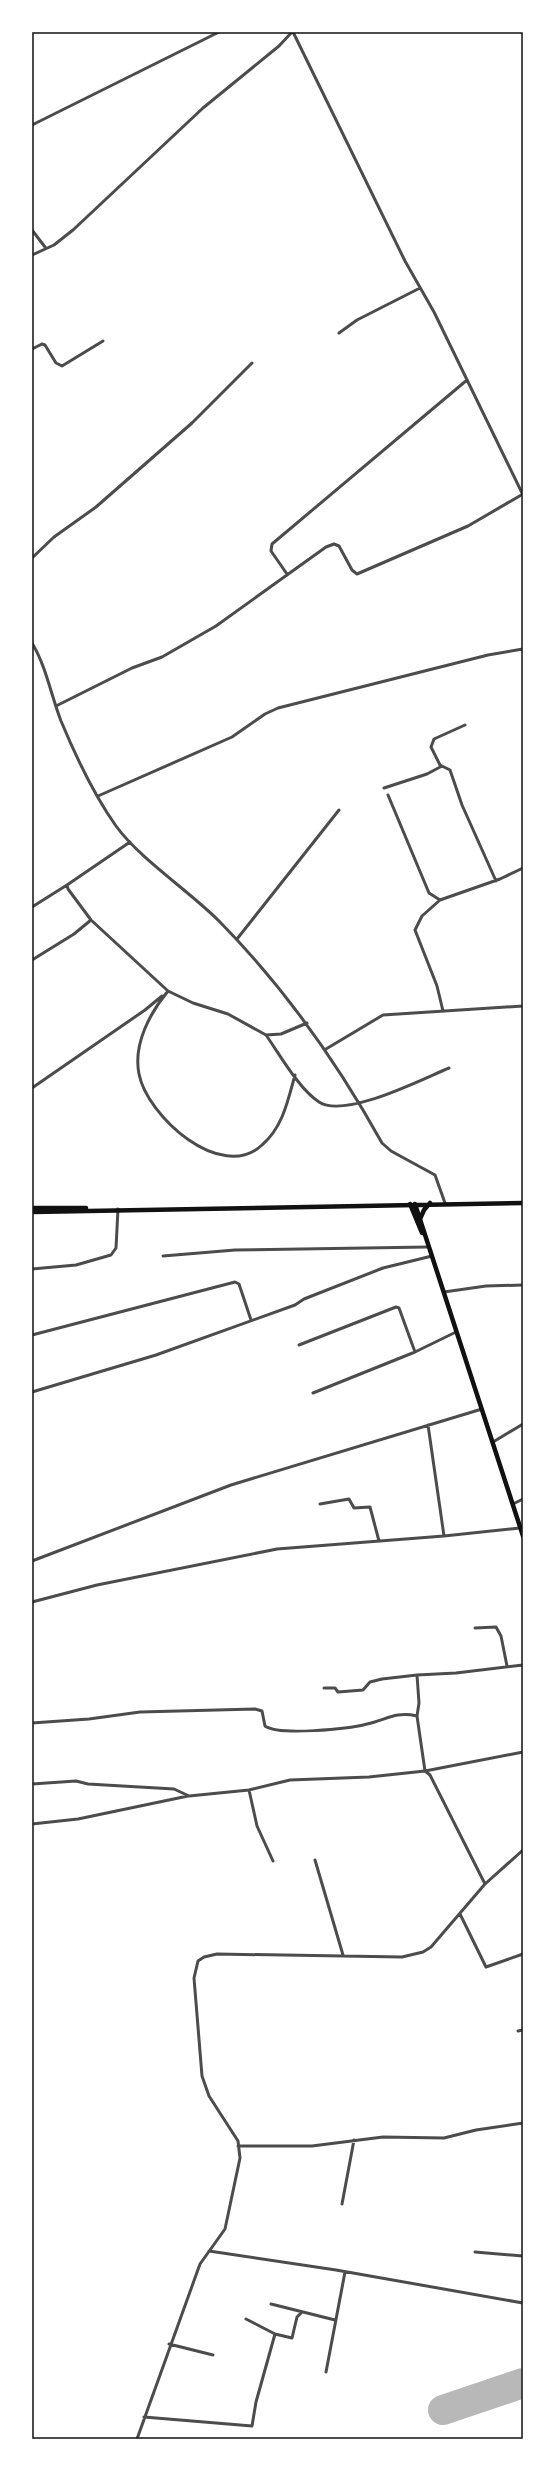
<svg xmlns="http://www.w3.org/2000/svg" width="555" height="2471" viewBox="0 0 555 2471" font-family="'Golos Text',sans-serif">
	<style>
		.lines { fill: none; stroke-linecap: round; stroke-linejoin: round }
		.runway { stroke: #b8b8b8; stroke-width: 30 }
		.minor { stroke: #4c4c4c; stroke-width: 3 }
		.primary { stroke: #111; stroke-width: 4.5 }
		.trunk { stroke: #111; stroke-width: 4.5 }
		.neatline { fill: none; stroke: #111; stroke-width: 1.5 }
	</style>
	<rect width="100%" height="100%" fill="#fff"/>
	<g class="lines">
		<path class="runway" d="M 443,2410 L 523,2383"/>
		<path class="minor" d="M 293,32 L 405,261 L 434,312 L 523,495
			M 32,125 L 219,32
			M 32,230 L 45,247
			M 32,255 L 54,245 L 73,230 L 203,108 L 279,46 L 292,32
			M 339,333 L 357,320 L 420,288
			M 32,349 L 42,344 L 45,345 L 56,363 L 62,366 L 103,341
			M 32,558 L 54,537 L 96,507 L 192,423 L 252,363
			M 287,574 L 271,551 L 272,544 L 467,380
			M 32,643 C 46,666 51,695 61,721 C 76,757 94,795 116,826 C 140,859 188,890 219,921 C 284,987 337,1062 382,1143 L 391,1151 L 435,1175 L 445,1203
			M 56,706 L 132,668 L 162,657 L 216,626 L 326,547 L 334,544 L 339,546 L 352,570 L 357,574 L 468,526 L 523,494
			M 465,725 L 434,739 L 431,747 L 440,765 L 450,770 L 462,805 L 496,881
			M 384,788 L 427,774 L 442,766
			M 388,795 L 429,893 L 440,900 L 500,879 L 523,868
			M 98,796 L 232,737 L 265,714 L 278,708 L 488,655 L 523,649
			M 130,842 L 67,885 L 68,889 L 91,920 L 168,991 L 193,1003 L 228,1014 L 266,1035 L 281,1034 L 307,1023
			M 440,900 L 422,916 L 415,930 L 437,986 L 443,1011
			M 32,907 L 67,885
			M 237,939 L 339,810
			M 32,960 L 74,934 L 91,920
			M 168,991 C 150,1013 133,1044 139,1074 C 147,1116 221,1183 262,1145 C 283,1127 288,1100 295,1075
			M 266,1035 C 280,1055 299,1089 319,1102 C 345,1119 422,1079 449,1068
			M 326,1049 L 383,1015 L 523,1006
			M 32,1088 L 145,1010 L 162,996
			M 163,1256 L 235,1250 L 428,1247
			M 32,1269 L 76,1265 L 111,1255 L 116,1248 L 118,1209
			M 444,1292 L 486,1286 L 523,1285
			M 32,1335 L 235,1282 L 239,1284 L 251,1320
			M 299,1345 L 396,1307 L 399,1308 L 415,1352
			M 32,1392 L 156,1355 L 295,1305 L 304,1299 L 383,1268 L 432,1256
			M 313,1393 L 415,1352 L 456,1332
			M 428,1425 L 444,1536
			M 493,1442 L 523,1424
			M 320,1504 L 349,1499 L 354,1508 L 370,1507 L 379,1541
			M 513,1504 L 523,1499
			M 32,1561 L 231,1485 L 482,1409
			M 32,1602 L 97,1585 L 277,1549 L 444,1536 L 520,1528
			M 475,1628 L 496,1627 L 501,1636 L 507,1666
			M 324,1688 L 335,1688 L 338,1692 L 363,1690 L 370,1682 L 382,1679 L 417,1675
			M 32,1723 L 89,1719 L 140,1712 L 255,1709 L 262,1711 L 265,1726 C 279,1736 348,1729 367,1724 C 386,1720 395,1711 417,1716
			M 32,1784 L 76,1781 L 88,1784 L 174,1789 L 189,1796 L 249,1790 L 290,1780 L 369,1777 L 425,1771 L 523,1752
			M 249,1790 L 257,1826 L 273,1861
			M 32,1824 L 78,1819 L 188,1796
			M 315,1860 L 343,1955
			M 485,1884 L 430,1775 L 425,1771 L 417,1716 L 419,1703 L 417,1675 L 456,1673 L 523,1665
			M 460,1914 L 486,1967 L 523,1954
			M 518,2031 L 523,2030
			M 238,2146 L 312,2146 L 383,2137 L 444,2138 L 476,2130 L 523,2123
			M 342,2204 L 354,2140
			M 209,2251 L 336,2270 L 523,2303
			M 475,2252 L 523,2256
			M 271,2304 L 335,2320
			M 246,2319 L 275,2334 L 292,2338 L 297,2317 L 302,2312
			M 169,2344 L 213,2355
			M 326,2372 L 345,2272
			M 144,2417 L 252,2426 L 256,2402 L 275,2334
			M 137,2439 L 200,2264 L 225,2229 L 240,2158 L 238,2141 L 209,2096 L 202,2076 L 194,1978 L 198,1961 L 204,1957 L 217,1954 L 402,1957 L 423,1952 L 431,1947 L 485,1884 L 523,1850"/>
		<path class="primary" d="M 410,1204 L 422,1233
			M 415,1204 L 523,1536"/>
		<path class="trunk" d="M 32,1208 L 86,1208
			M 32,1212 L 523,1203
			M 420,1219 L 424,1210 L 430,1203"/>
	</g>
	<rect width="555" height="2471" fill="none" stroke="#ffffff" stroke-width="66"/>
	<rect x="33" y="33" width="489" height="2405" class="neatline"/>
</svg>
